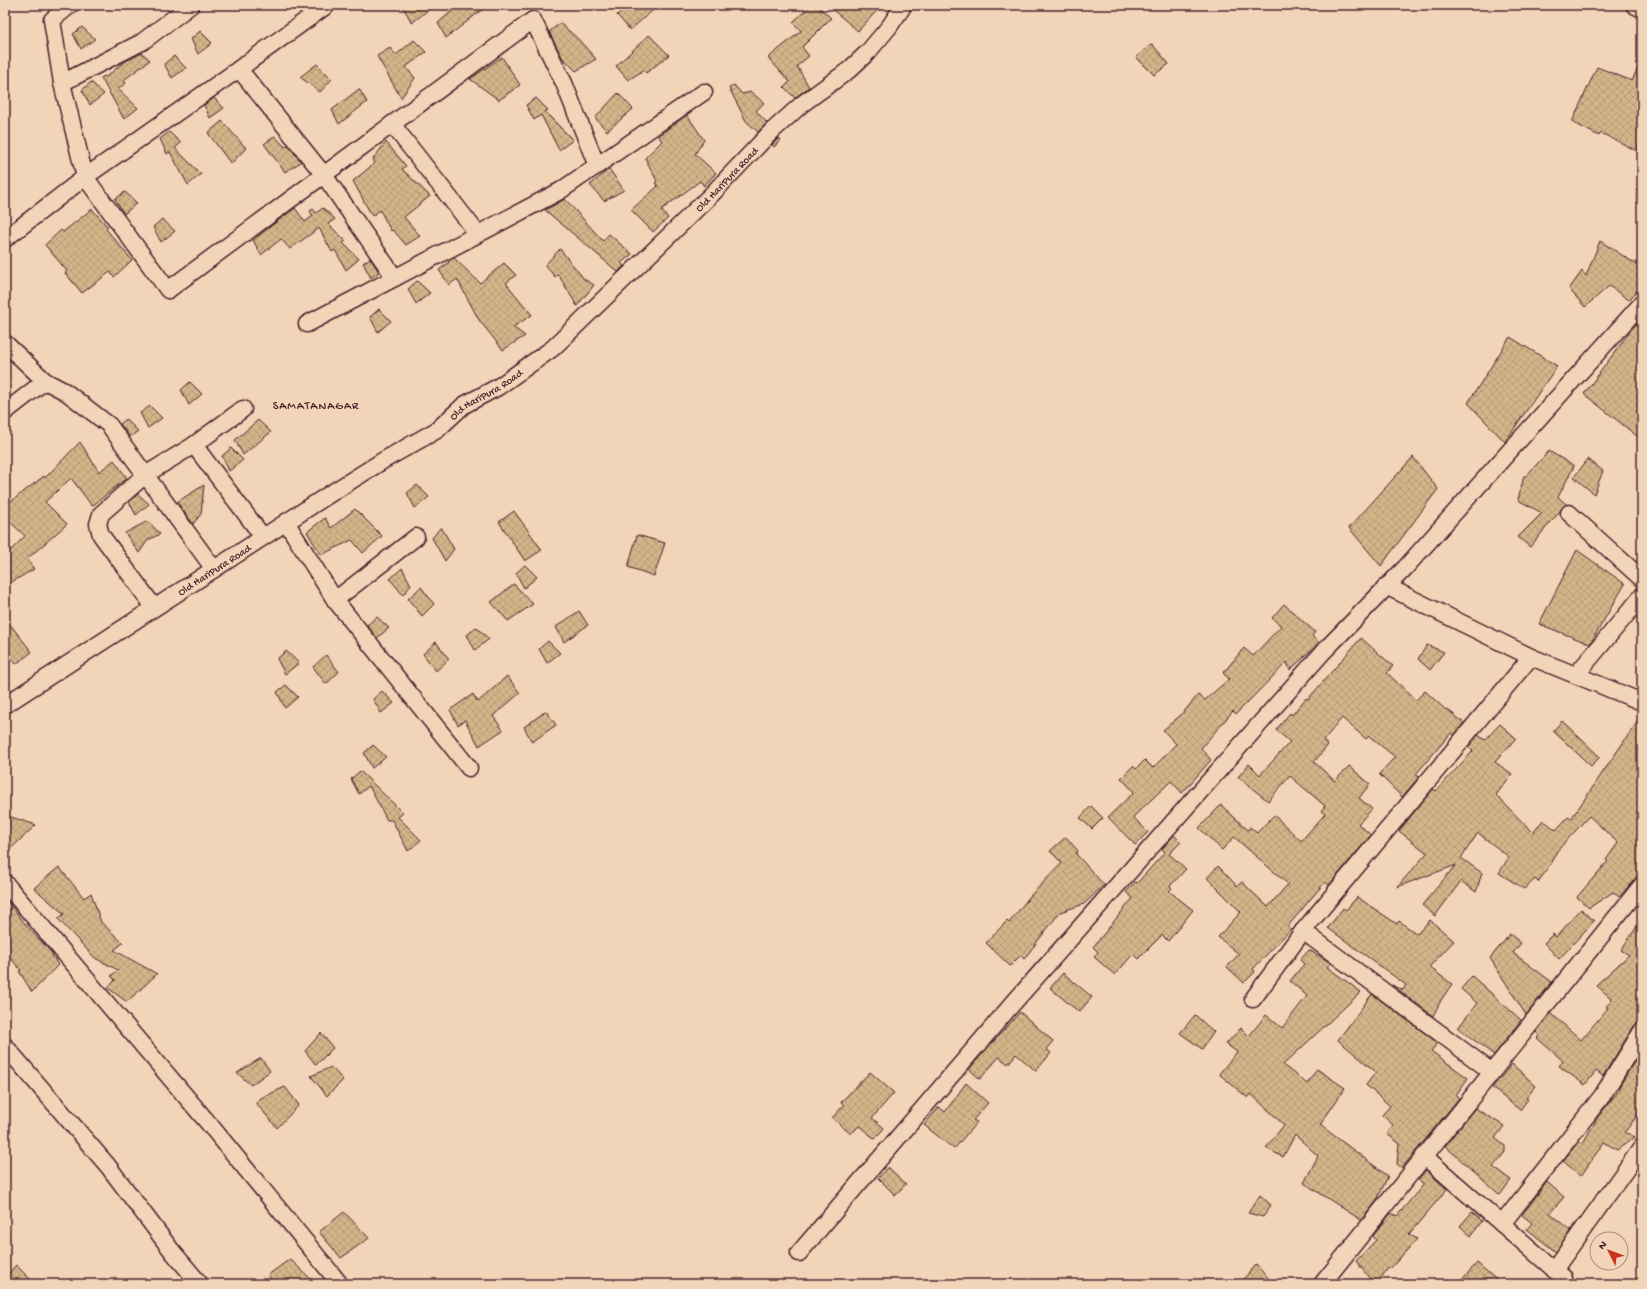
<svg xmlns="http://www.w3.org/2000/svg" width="1647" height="1289" viewBox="0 0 1647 1289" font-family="'Gochi Hand',sans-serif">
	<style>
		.building { fill: url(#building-cross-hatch); stroke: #4a1f2b }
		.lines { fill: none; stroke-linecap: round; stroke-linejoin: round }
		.street-casing { stroke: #4a1f2b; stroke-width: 19 }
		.street { stroke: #f2d5b8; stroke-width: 16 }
		.labels { text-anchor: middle; stroke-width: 4; stroke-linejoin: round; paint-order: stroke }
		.street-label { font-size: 11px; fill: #4a1f2b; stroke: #f2d5b8 }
		.neighbourhood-label { font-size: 12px; letter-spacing: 1px; fill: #4a1f2b; stroke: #f2d5b8 }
	</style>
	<defs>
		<pattern id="building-cross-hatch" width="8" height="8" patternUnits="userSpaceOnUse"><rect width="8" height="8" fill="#d5b489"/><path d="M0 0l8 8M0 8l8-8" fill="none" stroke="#b89a76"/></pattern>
	</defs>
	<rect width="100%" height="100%" fill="#f2d5b8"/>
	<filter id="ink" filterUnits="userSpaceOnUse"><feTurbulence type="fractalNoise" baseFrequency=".025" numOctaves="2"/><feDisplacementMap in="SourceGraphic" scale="8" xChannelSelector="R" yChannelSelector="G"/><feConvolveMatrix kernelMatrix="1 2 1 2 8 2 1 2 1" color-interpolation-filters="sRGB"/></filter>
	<g filter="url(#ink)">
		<path class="building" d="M 402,5 L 434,5 L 412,23 Z
			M 459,5 L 488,5 L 446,38 L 438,23 Z
			M 629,5 L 659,5 L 630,30 L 617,15 Z
			M 811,5 L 816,5 L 831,18 L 802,47 L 809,56 L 797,66 L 809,87 L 795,98 L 784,87 L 790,82 L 768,58 L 801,31 L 793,22 Z
			M 827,5 L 882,5 L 858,31 Z
			M 560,23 L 578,39 L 596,59 L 576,71 L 562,57 L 549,32 Z
			M 82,27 L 95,39 L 81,49 L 73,34 Z
			M 200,31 L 212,43 L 198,54 L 191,39 Z
			M 649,35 L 669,55 L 646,73 L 644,70 L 628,80 L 616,66 Z
			M 414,40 L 426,52 L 406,67 L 415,78 L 401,98 L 377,56 L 390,48 L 396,55 Z
			M 1152,44 L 1169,64 L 1154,75 L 1136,57 Z
			M 142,53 L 150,60 L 124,80 L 126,83 L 118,89 L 138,108 L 124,119 L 101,78 L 104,76 L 106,77 L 124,62 Z
			M 174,56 L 186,68 L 172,78 L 164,64 Z
			M 502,57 L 520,85 L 499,100 L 470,79 Z
			M 1642,58 L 1642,139 L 1637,151 L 1601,133 L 1599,136 L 1572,122 L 1597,67 L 1632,81 Z
			M 317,64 L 332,79 L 320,92 L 300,77 Z
			M 91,82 L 104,94 L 90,105 L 82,90 Z
			M 734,85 L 742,94 L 751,92 L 764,103 L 756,111 L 767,123 L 758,132 L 746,121 L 729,88 Z
			M 359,89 L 367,102 L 339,124 L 332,110 Z
			M 618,93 L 633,109 L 607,131 L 595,118 Z
			M 214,98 L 224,108 L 210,118 L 204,105 Z
			M 536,98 L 548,110 L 545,112 L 573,140 L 559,150 L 541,115 L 534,120 L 526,105 Z
			M 687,115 L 704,140 L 695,154 L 716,173 L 704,186 L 700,181 L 661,210 L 668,218 L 653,232 L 631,210 L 658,186 L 655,183 L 657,181 L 645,158 L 662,141 L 658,136 Z
			M 222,121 L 246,148 L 231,164 L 208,133 Z
			M 169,132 L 181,143 L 175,148 L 201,174 L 188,185 L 170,152 L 167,154 L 160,139 Z
			M 275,136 L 285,147 L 288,145 L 301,162 L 285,172 L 264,144 Z
			M 779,138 L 781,140 L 774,147 L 772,145 Z
			M 386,142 L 406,166 L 402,169 L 430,196 L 404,217 L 420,236 L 406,245 L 393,230 L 391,231 L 380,210 L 372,216 L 353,181 L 375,163 L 373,159 Z
			M 609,169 L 624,190 L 604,201 L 590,185 Z
			M 125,192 L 137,203 L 124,214 L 115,199 Z
			M 565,199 L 603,241 L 609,234 L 632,254 L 621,263 L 624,266 L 618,272 L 545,210 Z
			M 295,208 L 305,222 L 313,216 L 310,211 L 313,209 L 316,213 L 323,208 L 335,219 L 328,224 L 346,241 L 343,243 L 359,259 L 346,270 L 335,250 L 332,252 L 319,228 L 290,249 L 281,239 L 261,255 L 253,240 Z
			M 92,209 L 108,227 L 106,229 L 132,260 L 114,277 L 110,272 L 82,293 L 65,273 L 67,271 L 45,245 L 61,230 L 63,232 Z
			M 162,219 L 175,231 L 161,242 L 153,227 Z
			M 1600,241 L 1642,268 L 1642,285 L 1629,300 L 1609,286 L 1585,307 L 1569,289 L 1582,271 L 1586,276 Z
			M 560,249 L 584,279 L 594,285 L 577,306 L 558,274 L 555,277 L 545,265 Z
			M 370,258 L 379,272 L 371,278 L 363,263 Z
			M 454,258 L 480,283 L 504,263 L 516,275 L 506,283 L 532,315 L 513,327 L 525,336 L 503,350 L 479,320 L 457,279 L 449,285 L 439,270 L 449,262 L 448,261 Z
			M 417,281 L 430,293 L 416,304 L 408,289 Z
			M 379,309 L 391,321 L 378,332 L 370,317 Z
			M 1642,317 L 1642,440 L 1584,394 L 1631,330 Z
			M 1510,337 L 1557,366 L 1505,442 L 1468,403 Z
			M 190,382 L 202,394 L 189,405 L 181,390 Z
			M 150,406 L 162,418 L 148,428 L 140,413 Z
			M 126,419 L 138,431 L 130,437 L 120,424 Z
			M 258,420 L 271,432 L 243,455 L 235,440 Z
			M 80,442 L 99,472 L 114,460 L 127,478 L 92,506 L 71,478 L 45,502 L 67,524 L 27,559 L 34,569 L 5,586 L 5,556 L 25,536 L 5,517 L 5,506 L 44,476 L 45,478 Z
			M 231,448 L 243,460 L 229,471 L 222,456 Z
			M 1549,451 L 1574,466 L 1558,497 L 1566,504 L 1530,547 L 1518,537 L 1542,513 L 1518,500 L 1524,476 L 1526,476 Z
			M 1413,457 L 1438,489 L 1381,566 L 1349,528 Z
			M 1588,459 L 1603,471 L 1594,494 L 1574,477 Z
			M 204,485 L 201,514 L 193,524 L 177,502 Z
			M 417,485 L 429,497 L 415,508 L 407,493 Z
			M 138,494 L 149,504 L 136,515 L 129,502 Z
			M 355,509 L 382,536 L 363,553 L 352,540 L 321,555 L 307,532 L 325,518 L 331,528 Z
			M 514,511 L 542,550 L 525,561 L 499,522 Z
			M 148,521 L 160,534 L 148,540 L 139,553 L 125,533 Z
			M 441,527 L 454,549 L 445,561 L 432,538 Z
			M 637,535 L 665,543 L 654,576 L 628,567 Z
			M 1577,550 L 1625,584 L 1590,644 L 1539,624 Z
			M 525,565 L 537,577 L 524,588 L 516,573 Z
			M 402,568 L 411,585 L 403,595 L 390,579 Z
			M 514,584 L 533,604 L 508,621 L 491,602 Z
			M 421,587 L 434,604 L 422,616 L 408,599 Z
			M 1284,604 L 1315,632 L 1312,636 L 1319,643 L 1290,670 L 1287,662 L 1236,714 L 1233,711 L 1201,748 L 1211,760 L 1182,793 L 1171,781 L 1133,817 L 1148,832 L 1135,845 L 1108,817 L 1134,792 L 1121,778 L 1133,766 L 1136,769 L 1145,760 L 1153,768 L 1176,744 L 1163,730 L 1182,714 L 1198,695 L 1205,700 L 1229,679 L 1223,673 L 1244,648 L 1253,656 L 1281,626 L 1272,618 Z
			M 579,611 L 588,625 L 564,642 L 556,627 Z
			M 377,617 L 389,628 L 377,638 L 367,625 Z
			M 5,618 L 32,652 L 16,664 L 5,650 Z
			M 476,627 L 489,639 L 475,650 L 467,635 Z
			M 1361,638 L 1393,666 L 1387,673 L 1416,700 L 1425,691 L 1446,710 L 1447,709 L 1464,723 L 1454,735 L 1451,733 L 1416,774 L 1419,777 L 1402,797 L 1379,774 L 1395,757 L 1369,736 L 1366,739 L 1342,718 L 1323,741 L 1328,745 L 1314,762 L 1335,781 L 1349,766 L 1370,784 L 1359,798 L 1372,809 L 1358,824 L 1371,835 L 1329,885 L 1325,882 L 1288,926 L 1291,929 L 1253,969 L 1255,972 L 1244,983 L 1227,967 L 1239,954 L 1218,937 L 1241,912 L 1207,878 L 1218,866 L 1237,886 L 1242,882 L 1268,907 L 1288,884 L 1234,837 L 1222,850 L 1199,828 L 1221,805 L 1248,830 L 1250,827 L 1257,833 L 1274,815 L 1301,841 L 1325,814 L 1321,811 L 1325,806 L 1290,776 L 1268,801 L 1238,777 L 1249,764 L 1260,775 L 1290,742 L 1276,730 L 1290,713 L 1292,715 L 1306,698 L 1308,699 Z
			M 548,641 L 560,653 L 547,663 L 539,649 Z
			M 436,642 L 449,659 L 436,671 L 423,654 Z
			M 1427,645 L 1444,652 L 1430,670 L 1418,659 Z
			M 286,651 L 299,663 L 285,674 L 277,659 Z
			M 326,655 L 339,672 L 326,684 L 313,667 Z
			M 507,676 L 520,693 L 493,716 L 503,730 L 479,746 L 465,720 L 458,725 L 450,710 L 473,694 L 478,702 Z
			M 286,685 L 298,697 L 285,708 L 277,692 Z
			M 382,691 L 394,703 L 381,713 L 373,699 Z
			M 546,711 L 556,725 L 532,742 L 524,727 Z
			M 1642,715 L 1642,871 L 1619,897 L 1613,892 L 1589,908 L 1577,897 L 1608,861 L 1606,860 L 1618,843 L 1589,816 L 1557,851 L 1547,870 L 1538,882 L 1535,879 L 1524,889 L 1499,873 L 1509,857 L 1478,833 L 1461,858 L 1482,873 L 1476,892 L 1461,881 L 1435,916 L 1422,905 L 1456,865 L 1397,887 L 1427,853 L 1399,831 L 1433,789 L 1436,791 L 1473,751 L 1468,747 L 1478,735 L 1485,740 L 1500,724 L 1516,738 L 1495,762 L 1512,774 L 1496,795 L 1533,833 L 1543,820 L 1556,830 L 1568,817 L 1571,819 Z
			M 1562,721 L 1600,757 L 1591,766 L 1553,731 Z
			M 373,745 L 386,757 L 372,768 L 364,753 Z
			M 360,771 L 403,813 L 398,817 L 421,840 L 408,851 L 392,820 L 387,820 L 369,786 L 359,794 L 351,779 Z
			M 1091,806 L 1103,818 L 1092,829 L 1080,818 Z
			M 5,815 L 36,825 L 5,854 Z
			M 1174,835 L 1181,842 L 1169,854 L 1186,869 L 1170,886 L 1172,888 L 1169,891 L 1193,910 L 1168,941 L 1162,935 L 1138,959 L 1133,954 L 1115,975 L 1094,957 L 1098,952 L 1093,947 L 1133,898 L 1126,892 L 1135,882 L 1137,883 L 1165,852 L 1162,849 Z
			M 1066,837 L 1078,851 L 1076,854 L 1104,885 L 1084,904 L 1060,912 L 1024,959 L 1021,955 L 1010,966 L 986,943 L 1007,921 L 1009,923 L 1030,896 L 1062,863 L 1050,851 Z
			M 59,867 L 84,898 L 91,893 L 101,922 L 123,943 L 114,950 L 157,974 L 127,1002 L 108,988 L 115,980 L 111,976 L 118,970 L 95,958 L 58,919 L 64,914 L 34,888 Z
			M 1357,897 L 1397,924 L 1399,921 L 1417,934 L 1430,920 L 1454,941 L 1429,967 L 1452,984 L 1441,1000 L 1433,1016 L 1392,985 L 1403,990 L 1406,985 L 1328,928 L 1343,908 L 1346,910 Z
			M 5,898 L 24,923 L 51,952 L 58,965 L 32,992 L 19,971 L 21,970 L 5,952 Z
			M 1581,909 L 1594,921 L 1559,959 L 1544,943 L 1553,934 L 1556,937 Z
			M 1642,919 L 1642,1022 L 1634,1026 L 1603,1076 L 1596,1071 L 1585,1085 L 1559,1066 L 1563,1061 L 1537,1038 L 1539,1036 L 1536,1032 L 1551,1013 L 1581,1040 L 1608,1008 L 1606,1007 L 1612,999 L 1596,985 L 1629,955 L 1621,950 Z
			M 1510,934 L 1521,943 L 1513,953 L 1552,982 L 1526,1015 L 1490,958 Z
			M 1309,950 L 1331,963 L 1327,967 L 1361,992 L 1283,1065 L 1307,1084 L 1317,1069 L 1345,1088 L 1320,1125 L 1388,1176 L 1376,1202 L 1361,1220 L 1304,1183 L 1318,1156 L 1295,1135 L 1283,1157 L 1266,1148 L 1284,1125 L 1251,1094 L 1248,1098 L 1219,1074 L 1237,1052 L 1226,1044 L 1241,1028 L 1249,1036 L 1266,1015 L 1282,1028 L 1307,996 L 1290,981 L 1304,964 L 1300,960 Z
			M 1063,973 L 1092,997 L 1079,1012 L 1050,988 Z
			M 1472,976 L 1521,1020 L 1494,1055 L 1458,1028 L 1477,1003 L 1461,989 Z
			M 1372,994 L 1438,1043 L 1431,1051 L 1468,1078 L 1456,1095 L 1459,1098 L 1402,1168 L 1397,1164 L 1399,1143 L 1387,1134 L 1393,1125 L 1382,1115 L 1390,1106 L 1366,1085 L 1376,1072 L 1338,1040 Z
			M 1020,1012 L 1053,1041 L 1046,1049 L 1051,1053 L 1036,1071 L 1016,1054 L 1008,1064 L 999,1057 L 980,1079 L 969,1069 Z
			M 1195,1015 L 1214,1032 L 1202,1049 L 1180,1033 Z
			M 321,1033 L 333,1048 L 316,1065 L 305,1051 Z
			M 1642,1049 L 1642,1109 L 1625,1132 L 1635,1137 L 1617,1150 L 1604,1142 L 1581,1176 L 1563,1161 L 1579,1141 L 1583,1143 L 1598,1117 L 1620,1089 L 1619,1087 Z
			M 261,1058 L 270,1071 L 251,1085 L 237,1073 Z
			M 1512,1064 L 1536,1086 L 1526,1098 L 1528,1099 L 1520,1110 L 1492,1088 Z
			M 331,1067 L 343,1080 L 327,1096 L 311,1076 Z
			M 870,1072 L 894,1093 L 872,1118 L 884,1128 L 875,1139 L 859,1126 L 851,1134 L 832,1118 L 844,1105 L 841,1102 Z
			M 966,1083 L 988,1103 L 973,1120 L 977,1122 L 954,1149 L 924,1125 L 939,1107 L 945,1112 Z
			M 285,1087 L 299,1105 L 277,1128 L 256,1103 L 261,1098 Z
			M 1475,1108 L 1504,1126 L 1495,1138 L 1505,1146 L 1505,1152 L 1493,1167 L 1511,1180 L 1500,1195 L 1445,1146 Z
			M 888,1167 L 906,1184 L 895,1195 L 878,1178 Z
			M 1426,1170 L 1447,1189 L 1409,1234 L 1417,1239 L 1390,1269 L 1388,1268 L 1377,1284 L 1374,1284 L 1356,1261 L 1376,1240 L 1373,1236 L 1391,1213 L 1397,1216 L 1424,1184 L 1418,1180 Z
			M 1547,1182 L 1564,1197 L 1550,1213 L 1571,1230 L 1556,1252 L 1527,1229 L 1532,1223 L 1522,1215 Z
			M 1260,1195 L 1271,1205 L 1263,1217 L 1248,1213 Z
			M 344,1212 L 369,1238 L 341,1258 L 319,1232 Z
			M 1472,1212 L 1482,1221 L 1471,1236 L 1460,1226 Z
			M 290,1259 L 316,1284 L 275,1284 L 268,1275 Z
			M 1477,1263 L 1501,1284 L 1458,1284 Z
			M 16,1265 L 35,1284 L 5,1284 L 5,1278 Z
			M 1256,1265 L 1274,1284 L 1239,1284 Z"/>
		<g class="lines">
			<defs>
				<g id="street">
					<path d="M 70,5 L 52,20 L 62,83 L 85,177 L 168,290 L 533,20 L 564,83 L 597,166"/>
					<path d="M 1634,5 L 1642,9"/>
					<path d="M 239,69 L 324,175 L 395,278"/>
					<path d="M 62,83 L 142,42 L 191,5"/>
					<path d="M 392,124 L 478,234"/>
					<path d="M 5,239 L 85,177 L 239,69 L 327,5"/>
					<path d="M 307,324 L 560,191 L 704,92"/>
					<path d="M 5,343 L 45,381 L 66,392 L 109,425 L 214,569"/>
					<path d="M 5,412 L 45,381"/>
					<path d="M 194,445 L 263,537"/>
					<path d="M 1569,513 L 1642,579"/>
					<path d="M 286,522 L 335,600 L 469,768"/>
					<path d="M 1386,586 L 1531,657 L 1642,702"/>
					<path d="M 335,600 L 416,537"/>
					<path d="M 154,607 L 101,535 L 98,524 L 101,514 L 145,475 L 194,445 L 243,409"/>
					<path d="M 1576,675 L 1642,596"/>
					<path id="s1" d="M 5,705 L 325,497 L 384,460 L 437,430 L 464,405 L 498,387 L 553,348 L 710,196 L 771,132 L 802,104 L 849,70 L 868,52 L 889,27 L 902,8 L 902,5"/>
					<path d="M 5,883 L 210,1125 L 340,1284"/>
					<path d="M 1303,931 L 1492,1072"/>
					<path d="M 1253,999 L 1303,931 L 1531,657"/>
					<path d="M 5,1046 L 108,1166 L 172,1251 L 200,1284"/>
					<path d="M 1424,1156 L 1564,1278 L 1562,1284"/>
					<path d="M 1502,1224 L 1602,1096 L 1642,1031"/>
					<path d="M 799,1253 L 1009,1008 L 1323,652 L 1405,568 L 1642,303"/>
					<path d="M 1554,1270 L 1642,1147"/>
					<path d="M 1322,1284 L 1642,885"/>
				</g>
			</defs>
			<use href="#street" class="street-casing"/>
			<use href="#street" class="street"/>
		</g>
	</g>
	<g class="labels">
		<g class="street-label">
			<text dy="4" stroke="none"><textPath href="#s1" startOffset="897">Old HariPura Road</textPath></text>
			<text dy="4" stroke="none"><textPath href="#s1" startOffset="573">Old HariPura Road</textPath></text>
			<text dy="4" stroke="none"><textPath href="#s1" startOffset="249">Old HariPura Road</textPath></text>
		</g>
		<g class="neighbourhood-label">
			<text x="316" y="409">SAMATANAGAR</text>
		</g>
	</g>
	<rect width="1647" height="1289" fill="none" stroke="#f2d5b8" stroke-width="20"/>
	<rect x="10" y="10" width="1627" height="1269" fill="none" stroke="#4a1f2b" stroke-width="1.5" filter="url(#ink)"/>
	<g transform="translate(1609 1251) rotate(312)"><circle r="19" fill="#f2d5b8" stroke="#af8c80"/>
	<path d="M0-3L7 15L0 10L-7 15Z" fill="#c8321e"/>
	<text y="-6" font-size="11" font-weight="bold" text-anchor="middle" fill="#4a1f2b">N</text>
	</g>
</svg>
